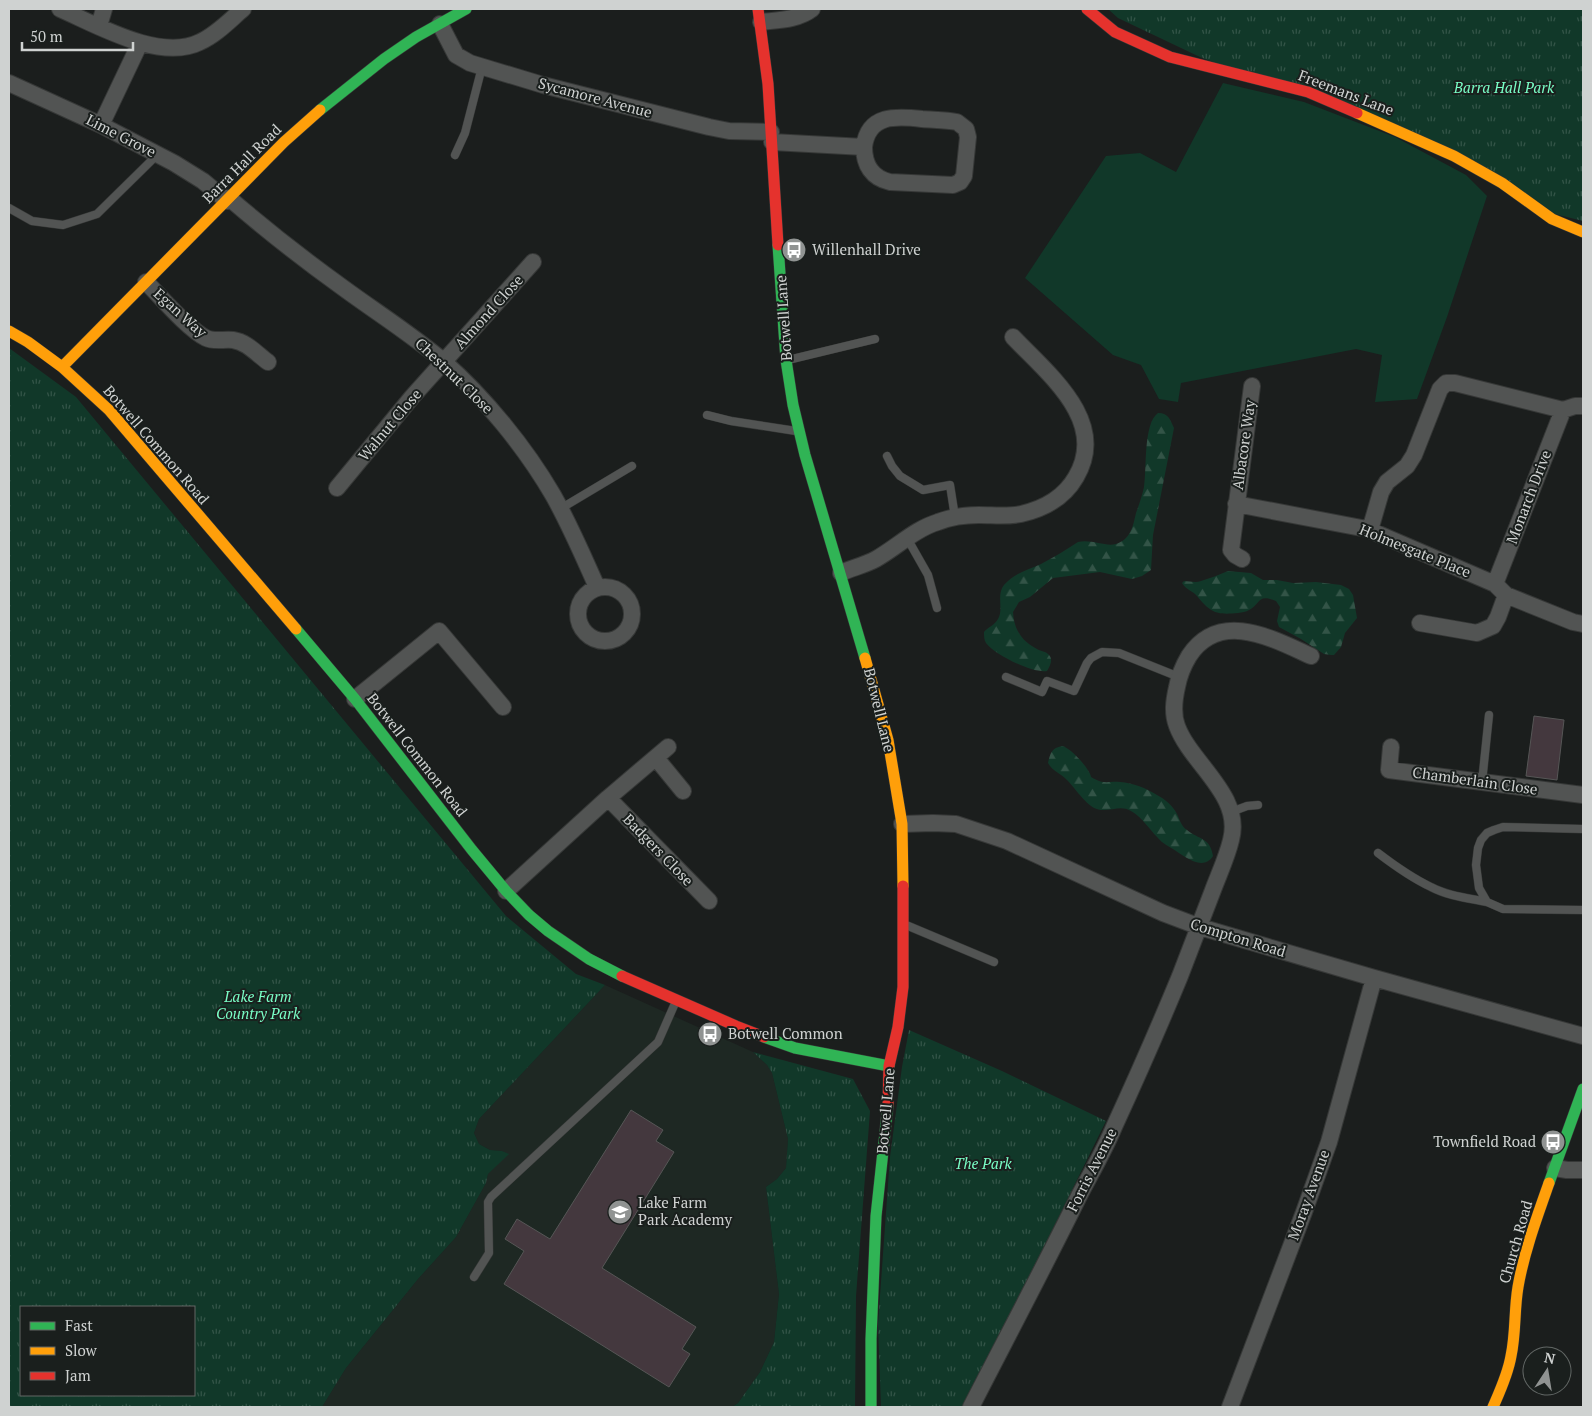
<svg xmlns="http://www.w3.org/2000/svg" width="1592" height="1416" viewBox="0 0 1592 1416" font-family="'PT Serif',serif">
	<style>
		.built { fill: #1e2823 }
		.grass { fill: #113829 }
		.forest { fill: url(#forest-firs) }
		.park { fill: url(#park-tufts); fill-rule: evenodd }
		.building { fill: #44383e; stroke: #565656 }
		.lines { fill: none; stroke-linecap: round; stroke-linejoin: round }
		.lane-casing { stroke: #363837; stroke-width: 9 }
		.street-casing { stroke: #363837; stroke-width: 18 }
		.fast-casing { stroke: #363837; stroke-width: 12 }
		.slow-casing { stroke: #363837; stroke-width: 12 }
		.jam-casing { stroke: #363837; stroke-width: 12 }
		.lane { stroke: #525453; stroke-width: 8 }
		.street { stroke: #525453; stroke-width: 16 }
		.fast { stroke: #30b455; stroke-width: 11 }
		.slow { stroke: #ff9f0a; stroke-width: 11 }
		.jam { stroke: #e5322d; stroke-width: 11 }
		.labels { text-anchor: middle; stroke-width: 4; stroke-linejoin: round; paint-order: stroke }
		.park-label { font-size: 15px; font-style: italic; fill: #79fec6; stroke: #1a1f1d }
		.street-label { font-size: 15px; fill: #cfd2d1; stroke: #1a1f1d }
		.poi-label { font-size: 15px; fill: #cfd2d1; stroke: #1a1f1d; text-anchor: start }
	</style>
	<defs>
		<pattern id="forest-firs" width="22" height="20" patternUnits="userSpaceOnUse" patternTransform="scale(1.25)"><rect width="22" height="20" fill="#113829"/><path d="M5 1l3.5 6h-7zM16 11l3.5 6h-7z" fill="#335447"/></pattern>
		<pattern id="park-tufts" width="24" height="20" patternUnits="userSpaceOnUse" patternTransform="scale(1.25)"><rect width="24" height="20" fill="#113829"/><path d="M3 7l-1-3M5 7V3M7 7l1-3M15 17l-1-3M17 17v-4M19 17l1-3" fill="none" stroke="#335447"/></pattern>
	</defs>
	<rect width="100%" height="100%" fill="#1b1e1d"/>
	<path class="built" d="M 605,985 L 753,1052 L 767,1065 L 772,1073 L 788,1139 L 786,1168 L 777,1179 L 766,1187 L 779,1294 L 774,1342 L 760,1372 L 738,1403 L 732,1407 L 322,1407 L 346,1368 L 418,1279 L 456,1237 L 486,1183 L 488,1174 L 508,1154 L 502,1151 L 490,1150 L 479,1144 L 474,1133 L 479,1119 Z"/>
	<path class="grass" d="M 1223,83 L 1304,102 L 1395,137 L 1466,175 L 1487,196 L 1447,317 L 1417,399 L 1375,402 L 1382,355 L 1356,349 L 1181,383 L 1178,402 L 1159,399 L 1141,365 L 1113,355 L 1025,278 L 1106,156 L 1140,153 L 1176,172 Z"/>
	<path class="forest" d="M 1158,413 C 1169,413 1170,420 1174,428 L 1153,535 L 1151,570 L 1142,576 L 1132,579 L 1100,572 L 1053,578 L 1030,597 L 1019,602 L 1013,612 C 1014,629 1021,641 1037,649 C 1040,651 1045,651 1048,654 C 1054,659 1050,666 1047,671 C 1034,674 995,655 986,643 C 984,640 984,636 984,632 C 988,627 995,625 998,619 C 1004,609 996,595 1004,585 C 1014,573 1028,570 1041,564 C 1054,557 1066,550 1078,542 C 1092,539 1105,547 1116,544 C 1131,539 1133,526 1136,513 C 1139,505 1142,496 1144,487 C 1147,469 1143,424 1158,413 Z
		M 1228,571 L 1251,573 L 1263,580 L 1277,580 L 1293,583 L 1316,582 L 1341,585 L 1349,589 L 1353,595 L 1357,618 L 1345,633 L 1341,647 L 1334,655 L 1331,655 L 1324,654 L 1301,639 L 1279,627 L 1277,621 L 1280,607 L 1276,601 C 1257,593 1261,604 1249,610 C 1246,612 1242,612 1238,613 C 1216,615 1211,613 1197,596 C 1193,591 1186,590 1182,583 L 1184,581 C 1189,581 1196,583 1201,581 C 1210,578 1219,575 1228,571 Z
		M 1062,746 C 1070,747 1090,769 1091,777 C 1104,785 1107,781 1120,782 C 1133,783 1146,788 1157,795 C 1165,799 1173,806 1177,814 C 1180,820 1181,826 1187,830 C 1199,840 1210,837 1213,856 C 1203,872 1184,856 1173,849 C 1168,846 1162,843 1158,838 C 1149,829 1142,817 1131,811 C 1121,805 1112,811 1101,810 C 1088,809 1076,789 1067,780 C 1061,773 1053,772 1048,763 C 1050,753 1052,748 1062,746 Z"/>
	<path class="park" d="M 1108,9 L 1583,9 L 1583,221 L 1555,214 L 1485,167 L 1200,57 L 1118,18 Z
		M 9,348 L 76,397 L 506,916 L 576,974 L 605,985 L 479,1119 L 474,1133 L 479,1144 L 490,1150 L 502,1151 L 509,1154 L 488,1174 L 486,1183 L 456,1237 L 418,1279 L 346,1368 L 322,1407 L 9,1407 ZM 21,1307 L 194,1307 L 194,1395 L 21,1395 Z
		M 909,1030 L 1002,1071 L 1106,1121 L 965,1407 L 881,1407 L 878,1324 L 890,1157 L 902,1067 Z
		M 753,1052 L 853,1079 L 870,1111 L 856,1296 L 855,1407 L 732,1407 L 738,1403 L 760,1372 L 774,1342 L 779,1294 L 766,1187 L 777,1179 L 786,1168 L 788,1139 L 772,1073 L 767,1065 Z"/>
	<path class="building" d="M 1534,716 L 1564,720 L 1557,780 L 1526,776 Z
		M 631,1110 L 663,1130 L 656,1141 L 674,1152 L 602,1268 L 696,1327 L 682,1349 L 690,1354 L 669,1387 L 504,1284 L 524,1251 L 505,1239 L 517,1219 L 550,1239 Z"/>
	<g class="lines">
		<defs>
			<path id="lane" d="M 455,155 L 465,133 L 482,67
				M 9,208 L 32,221 L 63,225 L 97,214 L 158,154
				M 788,360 L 875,339
				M 707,415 L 731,421 L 796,431
				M 887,456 L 892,466 L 900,476 L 923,490 L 950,485 L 955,517
				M 560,509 L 632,466
				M 907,538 L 928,575 L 937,608
				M 1006,677 L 1042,692 L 1047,681 L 1074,691 L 1087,663 L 1091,658 L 1102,652 L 1119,653 L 1179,677
				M 1482,782 L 1489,715
				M 1231,812 L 1247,806 L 1258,805
				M 1583,829 L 1503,827 L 1494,830 L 1487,833 L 1481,840 L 1478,848 L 1476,865 L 1479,888 L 1487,902 L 1503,909 L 1583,910
				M 1378,853 C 1395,866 1412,878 1431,887 C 1448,896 1468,898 1487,902
				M 906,925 L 994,962
				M 474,1277 L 489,1253 L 488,1202 L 491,1197 L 658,1042 L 676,1001"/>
			<path id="street" d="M 60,9 C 97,25 160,62 200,42 C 216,35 230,20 243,9
				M 761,22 C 778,20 798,20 812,9
				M 440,24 L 456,55 L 470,63 L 543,85 L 709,127 L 729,131 L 771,132
				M 99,26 L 104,9
				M 9,83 L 101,125 L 174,163 L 203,181 L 227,201
				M 101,125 L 140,43
				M 772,142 L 864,147 C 868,114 896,116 922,119 C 934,120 946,120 957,122 L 966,129 L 968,137 L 964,176 L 960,182 L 953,185 L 890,182 C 872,178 864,165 864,147
				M 229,198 C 265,229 303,259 342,287 C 376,312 411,334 443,361 C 485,398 525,447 553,495 C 570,525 583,556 597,587
				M 146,282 C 161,297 188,329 206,338 C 214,342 223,339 233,340 C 247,342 257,354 268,362
				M 337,488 L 412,397 L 533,262
				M 1236,504 L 1367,529 L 1495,584 L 1506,595 L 1573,622 L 1583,624
				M 1370,530 L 1381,492 L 1387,482 L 1407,466 L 1414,455 L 1440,389 L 1446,383 L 1455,383 L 1563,410 L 1575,406 L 1583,406
				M 1242,559 L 1235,555 L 1231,550 L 1252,386
				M 841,573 C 852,568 865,565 876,559 C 897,547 915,529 938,522 C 951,517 965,515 979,515 C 993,515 1007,517 1021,514 C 1043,509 1064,498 1076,477 C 1109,421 1048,374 1013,337
				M 1495,584 L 1563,410
				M578 614a27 27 0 1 1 54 0a27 27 0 1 1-54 0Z
				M 1420,623 L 1477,633 L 1493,626 L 1498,617 L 1506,595
				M 355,699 L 439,631 L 503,707
				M 1391,747 L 1389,770 L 1583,795
				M 656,758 L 683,791
				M 608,798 L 709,901
				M 902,824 L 933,823 L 956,824 L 1007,841 L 1163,913 L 1200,927 L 1374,978 L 1583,1036
				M 506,891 L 608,798 L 668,747
				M 1555,1168 L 1567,1170 L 1583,1170
				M 971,1407 C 1007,1337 1044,1267 1079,1196 C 1091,1173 1104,1151 1114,1127 C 1137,1077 1159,1027 1180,976 C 1191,948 1202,919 1213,890 C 1219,874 1227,857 1231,840 C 1243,795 1191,764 1177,726 C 1172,713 1174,700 1177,687 C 1179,676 1183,666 1189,656 C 1220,609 1273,639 1311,656
				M 1230,1407 L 1304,1212 L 1329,1142 L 1374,978"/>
			<path id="fast" d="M 320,110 L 384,59 L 416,37 L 466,9
				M 778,245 L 786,360 L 793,405 L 805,455 L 865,658
				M 296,629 L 355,699 L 472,850 L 506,891 L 529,915 L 548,931 L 589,959 L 622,976
				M 764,1037 L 795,1048 L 889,1066
				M 1549,1183 L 1583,1089
				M 871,1407 L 871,1339 L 876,1216 L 888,1105"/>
			<path id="slow" d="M 1357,113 L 1454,156 L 1502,183 L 1552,219 L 1583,232
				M 9,331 L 28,342 L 62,367 L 109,410 L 296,629
				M 62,367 L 284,142 L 320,110
				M 865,658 L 888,740 L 902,824 L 903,886
				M 1493,1407 C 1500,1391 1508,1374 1511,1356 C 1516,1333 1514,1310 1518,1287 C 1524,1252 1537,1217 1549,1183"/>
			<path id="jam" d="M 758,9 L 768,84 L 778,245
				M 1087,9 L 1115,32 L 1170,57 L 1308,92 L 1357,113
				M 622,976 L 736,1026 L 764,1037
				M 888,1105 L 889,1066 L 898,1027 L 903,987 L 903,886"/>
		</defs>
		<use href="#lane" class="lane-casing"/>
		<use href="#street" class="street-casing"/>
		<use href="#fast" class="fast-casing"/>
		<use href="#slow" class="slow-casing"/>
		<use href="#jam" class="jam-casing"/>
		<use href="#lane" class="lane"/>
		<use href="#street" class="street"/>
		<use href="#fast" class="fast"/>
		<use href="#slow" class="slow"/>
		<use href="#jam" class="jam"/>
	</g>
	<defs>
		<symbol id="bus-disc" viewBox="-11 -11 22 22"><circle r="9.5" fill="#909392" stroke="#1a1f1d"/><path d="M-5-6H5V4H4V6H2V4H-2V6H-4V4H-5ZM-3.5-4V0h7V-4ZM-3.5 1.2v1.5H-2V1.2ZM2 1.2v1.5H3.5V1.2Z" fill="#fff"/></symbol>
		<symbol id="school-disc" viewBox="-11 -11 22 22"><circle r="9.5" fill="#909392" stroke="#1a1f1d"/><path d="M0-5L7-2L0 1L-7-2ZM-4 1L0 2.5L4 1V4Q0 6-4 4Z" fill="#fff"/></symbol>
	</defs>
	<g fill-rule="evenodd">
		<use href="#bus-disc" x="780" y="236" width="28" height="28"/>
		<use href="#bus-disc" x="696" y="1020" width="28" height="28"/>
		<use href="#bus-disc" x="1539" y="1128" width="28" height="28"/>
		<use href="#school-disc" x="606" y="1198" width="28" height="28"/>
	</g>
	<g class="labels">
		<g class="park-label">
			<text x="1504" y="93">Barra Hall Park</text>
			<text x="258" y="1002">Lake Farm<tspan x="258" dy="17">Country Park</tspan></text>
			<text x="983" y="1169">The Park</text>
		</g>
		<g class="street-label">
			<text transform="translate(1346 93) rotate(21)" y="5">Freemans Lane</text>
			<text transform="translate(595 98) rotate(15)" y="5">Sycamore Avenue</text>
			<text transform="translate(121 136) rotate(27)" y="5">Lime Grove</text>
			<text transform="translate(242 164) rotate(-45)" y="5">Barra Hall Road</text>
			<text transform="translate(489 312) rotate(-48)" y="5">Almond Close</text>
			<text transform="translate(180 313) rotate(42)" y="5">Egan Way</text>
			<text transform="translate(784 318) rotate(-94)" y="5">Botwell Lane</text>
			<text transform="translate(454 376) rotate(44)" y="5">Chestnut Close</text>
			<text transform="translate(390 425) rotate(-50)" y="5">Walnut Close</text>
			<text transform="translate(156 445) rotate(49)" y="5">Botwell Common Road</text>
			<text transform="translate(1244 445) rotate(-82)" y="5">Albacore Way</text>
			<text transform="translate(1529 497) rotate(-69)" y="5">Monarch Drive</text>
			<text transform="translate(1415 551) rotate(22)" y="5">Holmesgate Place</text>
			<text transform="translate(879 710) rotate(76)" y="5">Botwell Lane</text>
			<text transform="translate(417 755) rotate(52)" y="5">Botwell Common Road</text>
			<text transform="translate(1475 781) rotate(8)" y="5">Chamberlain Close</text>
			<text transform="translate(658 850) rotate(46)" y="5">Badgers Close</text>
			<text transform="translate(1238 938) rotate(17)" y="5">Compton Road</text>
			<text transform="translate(886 1111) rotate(-85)" y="5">Botwell Lane</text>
			<text transform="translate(1092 1170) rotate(-63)" y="5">Forris Avenue</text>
			<text transform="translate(1309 1195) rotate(-70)" y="5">Moray Avenue</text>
			<text transform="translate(1516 1242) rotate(-74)" y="5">Church Road</text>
		</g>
		<g class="poi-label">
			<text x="812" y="255">Willenhall Drive</text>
			<text x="728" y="1039">Botwell Common</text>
			<text x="1536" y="1147" text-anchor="end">Townfield Road</text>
			<text x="638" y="1208">Lake Farm<tspan x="638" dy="17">Park Academy</tspan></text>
		</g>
	</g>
	<rect width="1592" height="1416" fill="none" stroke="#cfd2d1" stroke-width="20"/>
	<rect x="20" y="1306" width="175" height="90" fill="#1a1f1d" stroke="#626765"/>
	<rect x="30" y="1322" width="25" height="8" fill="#30b455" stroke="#626765"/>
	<text x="65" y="1331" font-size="15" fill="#cfd2d1">Fast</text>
	<rect x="30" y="1347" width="25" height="8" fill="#ff9f0a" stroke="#626765"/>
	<text x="65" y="1356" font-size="15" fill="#cfd2d1">Slow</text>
	<rect x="30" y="1372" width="25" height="8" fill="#e5322d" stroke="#626765"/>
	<text x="65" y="1381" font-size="15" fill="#cfd2d1">Jam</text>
	<g transform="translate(1547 1371) rotate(12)"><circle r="24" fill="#1a1f1d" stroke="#626765"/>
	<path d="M0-4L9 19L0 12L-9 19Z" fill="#909392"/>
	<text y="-8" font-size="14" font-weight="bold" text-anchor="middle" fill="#cfd2d1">N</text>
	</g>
	<path d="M22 42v8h111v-8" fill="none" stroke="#cfd2d1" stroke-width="2.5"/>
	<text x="30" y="42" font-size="15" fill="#cfd2d1" stroke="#1a1f1d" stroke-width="4" paint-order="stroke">50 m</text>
</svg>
